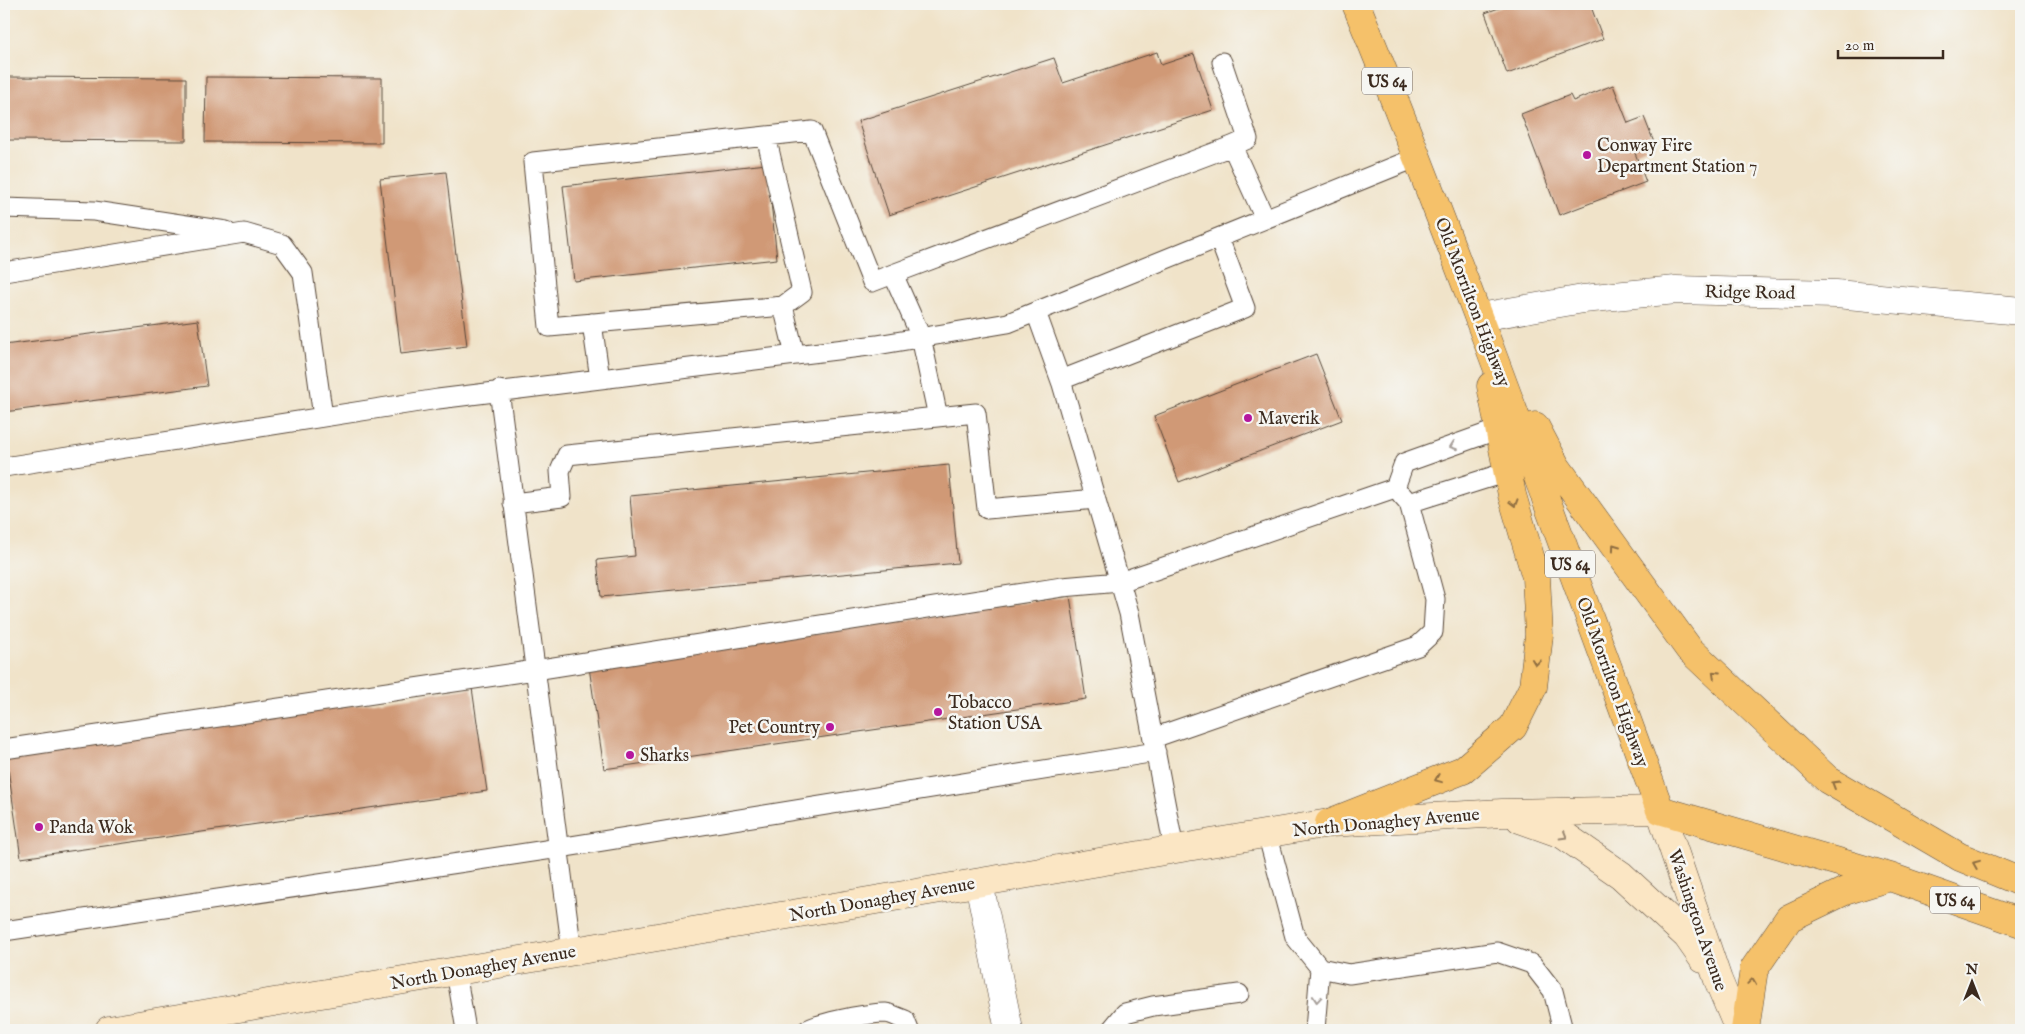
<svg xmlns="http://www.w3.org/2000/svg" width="2025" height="1034" viewBox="0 0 2025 1034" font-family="'IM FELL English',serif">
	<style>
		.building { fill: #d09976 }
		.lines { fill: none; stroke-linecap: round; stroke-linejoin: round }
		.lane-casing { stroke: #564638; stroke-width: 21 }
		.street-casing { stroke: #564638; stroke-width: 29 }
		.secondary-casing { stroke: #564638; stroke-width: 29 }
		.primary-casing { stroke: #564638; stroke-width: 29 }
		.lane { stroke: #fff; stroke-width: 19 }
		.street { stroke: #fff; stroke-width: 28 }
		.secondary { stroke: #fbe6c4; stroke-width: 28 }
		.primary { stroke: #f5c16b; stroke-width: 28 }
		.oneway { stroke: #a79f9a }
		.oneway2 { stroke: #8f6e41 }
		.oneway3 { stroke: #9b8871 }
		.poi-dot { fill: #b5179e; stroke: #f6f6f2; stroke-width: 2 }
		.labels { text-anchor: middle; stroke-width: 5; stroke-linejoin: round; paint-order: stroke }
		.shield { fill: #f6f6f2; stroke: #73675e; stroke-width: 1 }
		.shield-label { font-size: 16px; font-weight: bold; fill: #3b2a1e }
		.poi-label { font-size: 18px; fill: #3b2a1e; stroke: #f6f6f2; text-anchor: start }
		.street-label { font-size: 18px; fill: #3b2a1e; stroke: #f6f6f2 }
	</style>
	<rect width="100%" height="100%" fill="#f6f6f2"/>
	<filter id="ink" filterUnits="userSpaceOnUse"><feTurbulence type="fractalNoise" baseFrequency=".02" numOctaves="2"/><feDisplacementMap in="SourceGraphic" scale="10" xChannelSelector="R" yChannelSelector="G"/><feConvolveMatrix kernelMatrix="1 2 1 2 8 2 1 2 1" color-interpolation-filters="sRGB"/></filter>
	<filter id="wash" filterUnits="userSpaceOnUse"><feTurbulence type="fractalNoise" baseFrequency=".0096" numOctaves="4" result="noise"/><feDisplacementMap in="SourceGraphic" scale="20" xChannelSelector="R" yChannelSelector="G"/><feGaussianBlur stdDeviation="1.12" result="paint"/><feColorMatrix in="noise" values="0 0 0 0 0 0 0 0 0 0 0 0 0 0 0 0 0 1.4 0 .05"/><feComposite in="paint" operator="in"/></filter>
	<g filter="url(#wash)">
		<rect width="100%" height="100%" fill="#f0e3c9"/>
		<g id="blocks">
			<path class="building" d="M 1510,4 L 1590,4 L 1603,39 L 1507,74 L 1485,13 Z
				M 1157,52 L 1161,65 L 1194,54 L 1213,110 L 889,215 L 858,121 L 1054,58 L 1063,83 Z
				M 4,77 L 186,78 L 186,141 L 4,140 Z
				M 206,77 L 382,78 L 382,143 L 205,142 Z
				M 1613,85 L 1628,123 L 1644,117 L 1655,145 L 1635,153 L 1646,182 L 1559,215 L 1521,114 L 1570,95 L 1573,101 Z
				M 767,164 L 777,259 L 574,281 L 563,186 Z
				M 446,172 L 467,346 L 401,354 L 380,179 Z
				M 198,320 L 207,386 L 4,412 L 4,345 Z
				M 1316,354 L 1342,420 L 1179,482 L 1154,416 Z
				M 949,465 L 958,563 L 601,597 L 597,560 L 635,556 L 630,496 Z
				M 1070,596 L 1086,699 L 604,769 L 589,667 Z
				M 472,688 L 487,791 L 21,858 L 6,755 Z
				M 1230,1026 L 1230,1030 L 1209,1030 L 1209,1029 Z"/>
		</g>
	</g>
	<g filter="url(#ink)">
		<use href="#blocks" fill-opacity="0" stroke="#564638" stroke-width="1"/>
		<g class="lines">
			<defs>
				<path id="lane" d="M 1222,62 L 1248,139 L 1232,146 L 1265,219
					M 766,136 L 802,292 L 783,306 L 549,327 L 533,162 L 812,131 L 872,282 L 893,274
					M 4,208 L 94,211 L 226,231
					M 4,272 L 244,233 L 282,244 L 303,273 L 323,417
					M 783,306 L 795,355
					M 1036,312 L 1062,384 L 1129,613 L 1174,849
					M 592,323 L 600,379
					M 1061,380 L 1245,308 L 1219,238
					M 499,390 L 572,952
					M 938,417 L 921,337 L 893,274 L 1232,146
					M 4,467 L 438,399 L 877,345 L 1008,323 L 1418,157
					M 1395,488 L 1404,463 L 1499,429
					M 1401,494 L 1409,503 L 1507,472
					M 513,503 L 562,497 L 560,471 L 567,455 L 976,413 L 987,509 L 1096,499
					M 1153,738 L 1418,646 L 1433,632 L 1435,599 L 1409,503
					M 4,749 L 535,670 L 1062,587 L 1120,582 L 1395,488
					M 1267,833 L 1295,937 L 1320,968 L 1349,974 L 1497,952 L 1532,964 L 1553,991 L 1563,1030
					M 4,931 L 559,848 L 1156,752
					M 456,972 L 466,1030
					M 807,1030 C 821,1022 870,1013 886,1013 C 892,1014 899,1018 905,1020 L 909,1030
					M 1111,1030 L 1125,1013 L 1153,1006 L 1239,994
					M 1315,1030 L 1320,968"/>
				<path id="street" d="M 1480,317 L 1583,299 L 1676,290 L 1836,294 L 2021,311
					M 979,883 L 1009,1030"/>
				<path id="secondary" d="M 1520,819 L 1562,834 L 1621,875 L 1687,936 L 1703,959
					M 109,1030 L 1329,823 L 1502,813 L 1660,810 L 1718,980 L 1739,1030"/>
				<path id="primary" d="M 1356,4 C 1464,270 1561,540 1660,810 L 1890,877 L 2021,923
					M 1535,426 L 1556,466 L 1689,649 L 1828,780 L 1960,857 L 2021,882
					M 1329,823 L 1463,770 L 1513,727 L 1533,687 L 1539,635 L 1536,577 L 1512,495 L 1491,386
					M 1745,1030 L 1754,969 L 1789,918 L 1845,891 L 1890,877"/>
			</defs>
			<use href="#lane" class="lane-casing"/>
			<use href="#street" class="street-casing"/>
			<use href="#secondary" class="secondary-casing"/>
			<use href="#primary" class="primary-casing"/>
			<use href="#lane" class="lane"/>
			<use href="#street" class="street"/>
			<use href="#secondary" class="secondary"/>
			<use href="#primary" class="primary"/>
		</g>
		<defs><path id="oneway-chevron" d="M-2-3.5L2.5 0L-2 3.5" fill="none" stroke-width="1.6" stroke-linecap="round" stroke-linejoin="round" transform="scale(1.25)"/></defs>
		<g class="oneway">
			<use href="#oneway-chevron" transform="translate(1453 446) rotate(160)"/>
			<use href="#oneway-chevron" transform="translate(1317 999) rotate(95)"/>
		</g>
		<g class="oneway2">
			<use href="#oneway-chevron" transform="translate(1514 503) rotate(74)"/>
			<use href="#oneway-chevron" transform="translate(1615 547) rotate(-126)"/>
			<use href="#oneway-chevron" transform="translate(1536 662) rotate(96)"/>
			<use href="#oneway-chevron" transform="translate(1715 674) rotate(-137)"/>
			<use href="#oneway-chevron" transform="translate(1438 779) rotate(158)"/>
			<use href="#oneway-chevron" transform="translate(1835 784) rotate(-149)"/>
			<use href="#oneway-chevron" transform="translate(1976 864) rotate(-158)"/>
			<use href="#oneway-chevron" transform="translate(1752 982) rotate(-82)"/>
		</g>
		<use class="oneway3" href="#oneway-chevron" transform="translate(1564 836) rotate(30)"/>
	</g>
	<g class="poi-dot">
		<circle cx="1587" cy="155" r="5"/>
		<circle cx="1248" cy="418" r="5"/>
		<circle cx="938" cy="712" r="5"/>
		<circle cx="830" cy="727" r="5"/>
		<circle cx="630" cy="755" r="5"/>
		<circle cx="39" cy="827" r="5"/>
	</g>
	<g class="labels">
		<g class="shield">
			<rect x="1362" y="67.5" width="50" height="27" rx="4"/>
			<rect x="1545" y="550.5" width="50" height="27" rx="4"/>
			<rect x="1930" y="886.5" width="50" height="27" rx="4"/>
		</g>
		<g class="shield-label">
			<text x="1387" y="87">US 64</text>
			<text x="1570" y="570">US 64</text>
			<text x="1955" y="906">US 64</text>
		</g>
		<g class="poi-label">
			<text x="1597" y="151">Conway Fire<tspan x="1597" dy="21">Department Station 7</tspan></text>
			<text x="1258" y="424">Maverik</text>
			<text x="948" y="708">Tobacco<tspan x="948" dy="21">Station USA</tspan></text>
			<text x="820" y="733" text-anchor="end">Pet Country</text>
			<text x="640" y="761">Sharks</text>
			<text x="49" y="833">Panda Wok</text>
		</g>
		<g class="street-label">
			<text transform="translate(1750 292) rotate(1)" y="6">Ridge Road</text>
			<text transform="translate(1473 302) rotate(69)" y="6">Old Morrilton Highway</text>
			<text transform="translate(1613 682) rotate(70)" y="6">Old Morrilton Highway</text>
			<text transform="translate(1386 822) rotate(-5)" y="6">North Donaghey Avenue</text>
			<text transform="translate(882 899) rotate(-10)" y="6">North Donaghey Avenue</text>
			<text transform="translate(1698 920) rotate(71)" y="6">Washington Avenue</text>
			<text transform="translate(483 967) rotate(-10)" y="6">North Donaghey Avenue</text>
		</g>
	</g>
	<rect width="2025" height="1034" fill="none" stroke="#f6f6f2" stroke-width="20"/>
	<g transform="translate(1972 982)" stroke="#f6f6f2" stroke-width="4" paint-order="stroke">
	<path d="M0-4L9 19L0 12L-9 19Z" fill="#3b2a1e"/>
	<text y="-8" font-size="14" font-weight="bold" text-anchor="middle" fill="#3b2a1e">N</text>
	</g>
	<path d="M1838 50v8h105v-8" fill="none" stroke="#3b2a1e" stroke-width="2.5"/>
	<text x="1845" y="50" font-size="15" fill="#3b2a1e" stroke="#f6f6f2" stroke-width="4" paint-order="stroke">20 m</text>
</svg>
